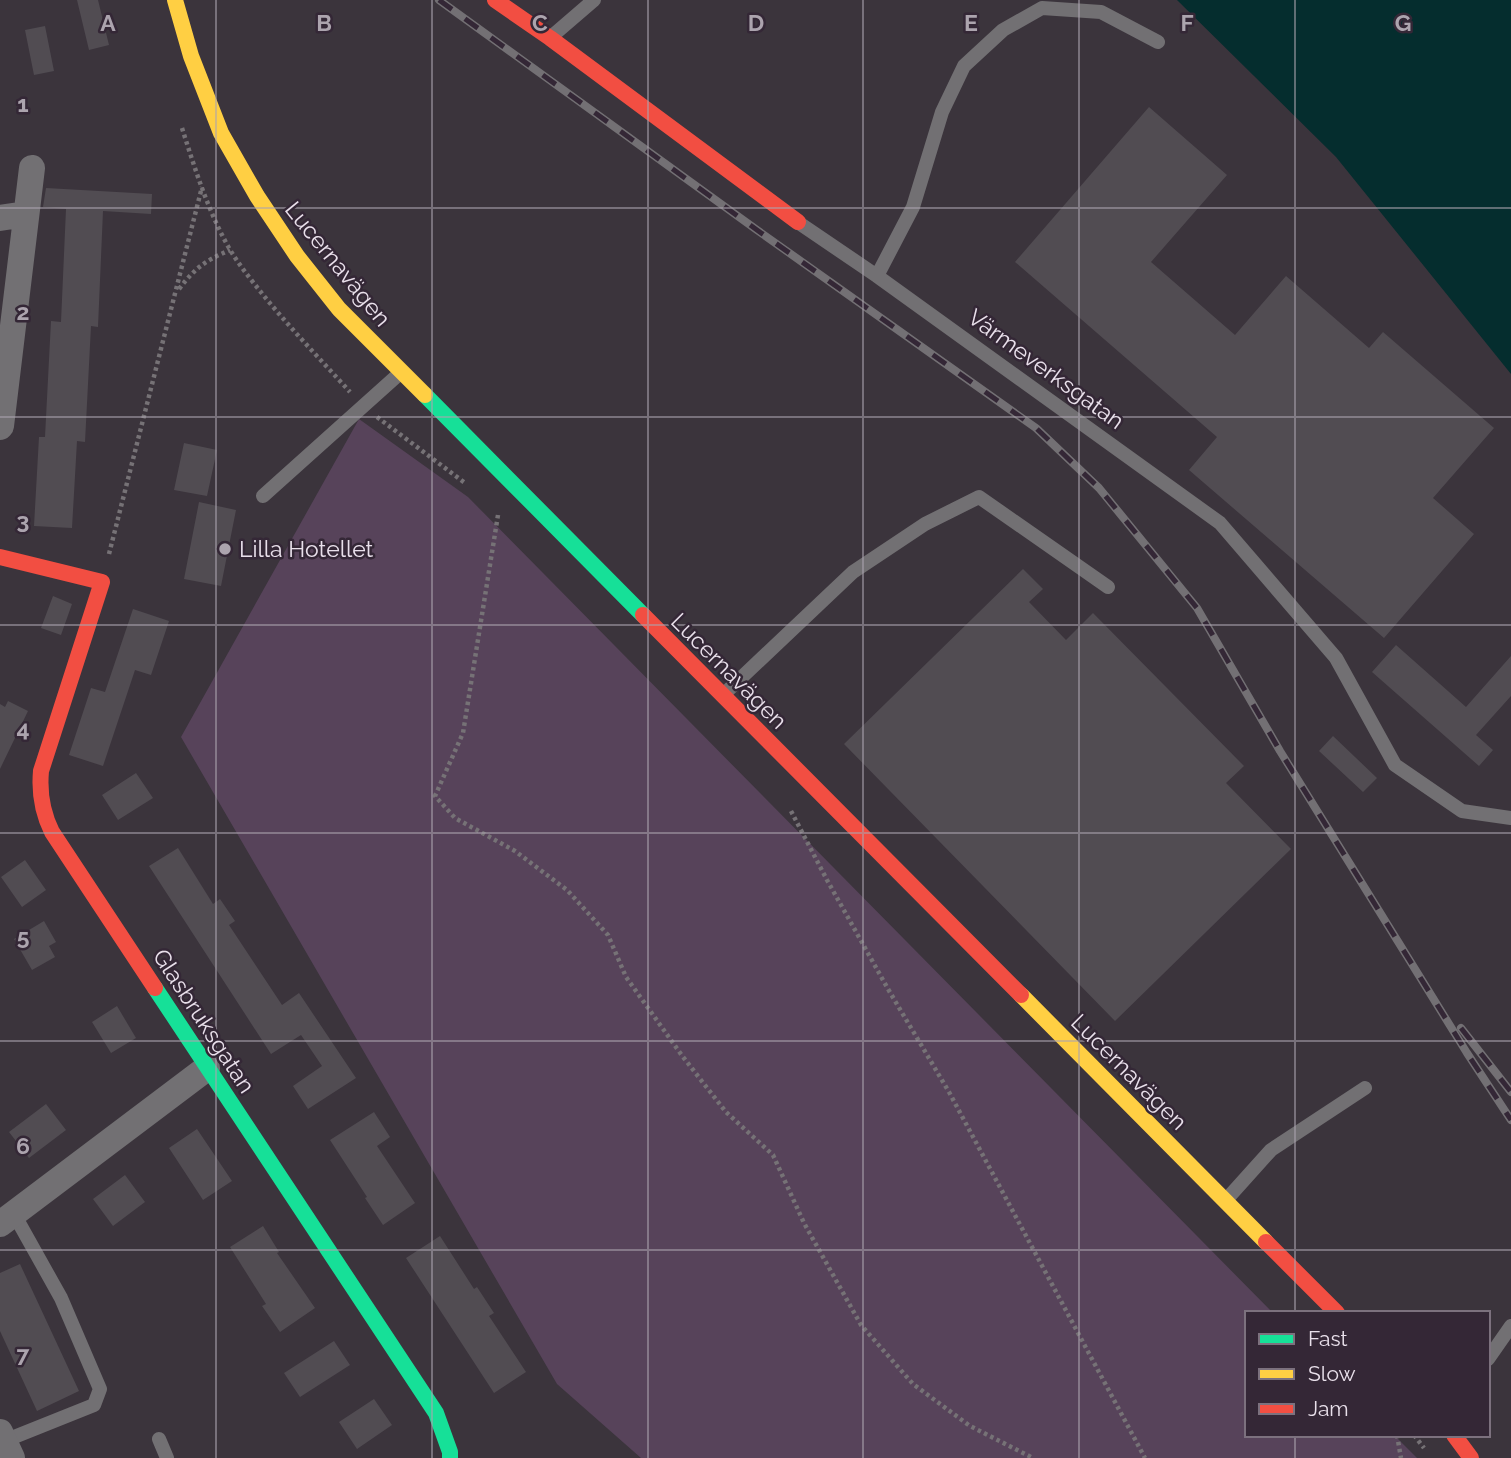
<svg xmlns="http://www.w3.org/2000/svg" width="1511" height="1458" viewBox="0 0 1511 1458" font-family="Raleway,sans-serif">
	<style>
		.green { fill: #57435a }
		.water { fill: #052d2e }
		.building { fill: #514c52 }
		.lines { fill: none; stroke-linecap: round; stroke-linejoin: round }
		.path { stroke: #767276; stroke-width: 4.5; stroke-dasharray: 3.5 3.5; stroke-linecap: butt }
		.lane { stroke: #727073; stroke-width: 14 }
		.street { stroke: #727073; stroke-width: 26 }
		.fast { stroke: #16e098; stroke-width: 16 }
		.slow { stroke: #ffcf43; stroke-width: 16 }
		.jam { stroke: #f24e42; stroke-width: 16 }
		.rail-casing { stroke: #737074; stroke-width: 8 }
		.rail { stroke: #342736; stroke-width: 5; stroke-dasharray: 16; stroke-linecap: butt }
		.grid { fill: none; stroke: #aca4ae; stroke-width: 2; stroke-opacity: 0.55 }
		.poi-dot { fill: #aca4ae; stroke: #342736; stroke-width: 2.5 }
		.labels { text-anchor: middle; stroke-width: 5; stroke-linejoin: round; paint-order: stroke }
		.street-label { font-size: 23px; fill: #e9e0eb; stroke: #342736 }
		.poi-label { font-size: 23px; fill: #e9e0eb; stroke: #342736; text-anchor: start }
		.grid-label { font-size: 23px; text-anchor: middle; font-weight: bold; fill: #aca4ae; stroke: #342736; stroke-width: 5; stroke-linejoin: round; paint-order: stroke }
	</style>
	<rect width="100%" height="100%" fill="#3b343c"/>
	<path class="green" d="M 359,419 L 468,497 L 1273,1313 L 1247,1313 L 1247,1435 L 1394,1435 L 1417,1458 L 641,1458 L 557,1384 L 181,737 Z"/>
	<path class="water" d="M 1177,0 L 1511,0 L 1511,374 L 1336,157 Z"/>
	<path class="building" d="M 77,0 L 98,0 L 109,45 L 89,50 Z
		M 45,26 L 54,71 L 34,75 L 25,30 Z
		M 1149,107 L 1227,175 L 1151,262 L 1235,335 L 1286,276 L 1369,348 L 1383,332 L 1494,428 L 1433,498 L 1474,534 L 1384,638 L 1189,470 L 1217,437 L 1015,262 Z
		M 46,188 L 152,194 L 151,214 L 103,211 L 98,327 L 91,326 L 85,442 L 77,441 L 72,528 L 34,526 L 39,437 L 45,437 L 51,321 L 61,322 L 66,209 L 43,207 Z
		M 184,443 L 217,450 L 207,496 L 174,490 Z
		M 199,502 L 236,510 L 221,586 L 184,579 Z
		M 1023,569 L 1043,589 L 1029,602 L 1066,640 L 1093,613 L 1244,766 L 1226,783 L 1291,849 L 1115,1021 L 844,744 Z
		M 53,596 L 72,604 L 61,635 L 41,628 Z
		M 133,609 L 169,621 L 151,675 L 135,670 L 103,766 L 69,755 L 91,688 L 105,692 Z
		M 1396,645 L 1466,707 L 1511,656 L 1511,696 L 1476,735 L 1493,750 L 1479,766 L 1372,672 Z
		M 8,701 L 28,711 L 0,769 L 0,704 L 5,707 Z
		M 1333,736 L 1377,778 L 1363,792 L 1319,751 Z
		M 136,773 L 153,798 L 118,820 L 102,795 Z
		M 178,848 L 213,904 L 220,899 L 235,921 L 229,925 L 282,1005 L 299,993 L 356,1078 L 308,1109 L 293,1086 L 322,1066 L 301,1035 L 271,1054 L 149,866 Z
		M 25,860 L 46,890 L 22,907 L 1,877 Z
		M 44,921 L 56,942 L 49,946 L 55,957 L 32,970 L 14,939 Z
		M 117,1006 L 136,1038 L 111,1053 L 92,1022 Z
		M 46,1104 L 66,1130 L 29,1158 L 9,1132 Z
		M 374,1112 L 390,1137 L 377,1146 L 415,1203 L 383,1225 L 365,1198 L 367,1197 L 330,1140 Z
		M 197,1129 L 232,1181 L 203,1200 L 169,1148 Z
		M 125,1175 L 145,1202 L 113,1226 L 93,1199 Z
		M 263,1226 L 279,1252 L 277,1253 L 315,1308 L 280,1332 L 262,1306 L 266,1304 L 230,1247 Z
		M 440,1236 L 474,1289 L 477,1287 L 494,1313 L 489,1316 L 526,1372 L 494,1393 L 406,1258 Z
		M 20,1264 L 79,1391 L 37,1411 L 0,1331 L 0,1273 Z
		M 334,1341 L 350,1365 L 300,1397 L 284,1373 Z
		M 374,1399 L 392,1425 L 357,1449 L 339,1422 Z"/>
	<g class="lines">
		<path class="path" d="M 182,128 C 195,169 208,211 229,248 C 239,265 252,281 264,296 C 291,329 321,360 350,392
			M 179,289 C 196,267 205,261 230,250
			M 377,417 L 465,483
			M 498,515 L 463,733 L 435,796 L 455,818 L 515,851 L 567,890 L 608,935 L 626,977 L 683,1057 L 726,1112 L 773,1155 L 804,1223 L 861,1325 L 913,1384 L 970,1426 L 1033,1458
			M 109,554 L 202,187
			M 791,811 L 827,880 L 888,989 L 949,1092 L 1145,1458
			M 1397,1435 L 1401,1458
			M 1414,1435 L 1424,1448"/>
		<path class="lane" d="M 551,37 L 594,0
			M 799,223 L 877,276 L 1220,523 L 1336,658 L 1395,765 L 1462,811 L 1511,818
			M 877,276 L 913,207 L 942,112 L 964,66 L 1003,30 L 1042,8 L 1101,12 L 1158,42
			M 263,496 L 399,374
			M 723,695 L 853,572 L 925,524 L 979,497 L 1108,587
			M 1226,1200 L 1271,1150 L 1365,1088
			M 1488,1359 L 1511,1326
			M 159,1439 L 167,1458
			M 4,1441 L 94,1405 L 100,1389 L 61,1298 L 14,1214"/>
		<path class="street" d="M 0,218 L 26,214
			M 0,427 L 1,426 L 32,168
			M 0,1224 L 207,1068
			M 0,1432 L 12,1458"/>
		<path class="fast" d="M 425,395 L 643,615
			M 155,988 L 436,1413 L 450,1452 L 450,1458"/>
		<path class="slow" d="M 175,0 L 191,56 L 221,133 L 257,196 L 297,256 L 339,309 L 425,395
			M 1021,995 L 1266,1242"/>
		<path class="jam" d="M 495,0 L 550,38 L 798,222
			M 0,557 L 102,582 L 41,771 C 39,793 42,812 52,832 L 155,988
			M 643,615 L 1021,995
			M 1266,1242 L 1337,1313
			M 1454,1435 L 1471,1458"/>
		<defs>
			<path id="rail" d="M 439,0 L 757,230 L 1036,428 L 1099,488 L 1197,608 L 1280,751 L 1467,1053 L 1511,1120
				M 1461,1028 L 1511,1092"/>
		</defs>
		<use href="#rail" class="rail-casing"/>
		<use href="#rail" class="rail"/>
	</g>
	<path class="grid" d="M 216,0 L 216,1458M 432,0 L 432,1458M 648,0 L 648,1458M 863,0 L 863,1458M 1079,0 L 1079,1458M 1295,0 L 1295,1313M 0,208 L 1511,208M 0,417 L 1511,417M 0,625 L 1511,625M 0,833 L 1511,833M 0,1041 L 1511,1041M 0,1250 L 1511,1250M 1295,1435 L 1295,1458"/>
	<circle class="poi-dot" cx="225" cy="549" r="7"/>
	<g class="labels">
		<g class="street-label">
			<text transform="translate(338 264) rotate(51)" y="8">Lucernavägen</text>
			<text transform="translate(1046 369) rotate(36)" y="8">Värmeverksgatan</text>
			<text transform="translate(729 671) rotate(45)" y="8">Lucernavägen</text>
			<text transform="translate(204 1021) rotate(57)" y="8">Glasbruksgatan</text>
			<text transform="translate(1129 1072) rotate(45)" y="8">Lucernavägen</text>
		</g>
		<g class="poi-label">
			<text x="239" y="557">Lilla Hotellet</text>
		</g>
	</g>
	<g class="grid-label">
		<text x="108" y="31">A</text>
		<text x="324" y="31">B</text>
		<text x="540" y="31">C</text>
		<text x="756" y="31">D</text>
		<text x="971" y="31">E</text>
		<text x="1187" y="31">F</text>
		<text x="1403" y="31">G</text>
		<text x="23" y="112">1</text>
		<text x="23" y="320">2</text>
		<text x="23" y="529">3</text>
		<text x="23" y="737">4</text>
		<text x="23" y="945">5</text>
		<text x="23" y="1154">6</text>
		<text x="23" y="1362">7</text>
	</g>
	<rect x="1245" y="1311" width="245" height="126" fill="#342736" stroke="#7c717e" stroke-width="2"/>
	<rect x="1259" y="1334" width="35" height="10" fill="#16e098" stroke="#7c717e" stroke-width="2"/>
	<text x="1308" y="1346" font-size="21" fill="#e9e0eb">Fast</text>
	<rect x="1259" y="1369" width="35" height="10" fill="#ffcf43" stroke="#7c717e" stroke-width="2"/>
	<text x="1308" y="1381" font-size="21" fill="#e9e0eb">Slow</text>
	<rect x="1259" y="1404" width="35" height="10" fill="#f24e42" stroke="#7c717e" stroke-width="2"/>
	<text x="1308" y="1416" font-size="21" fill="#e9e0eb">Jam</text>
</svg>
